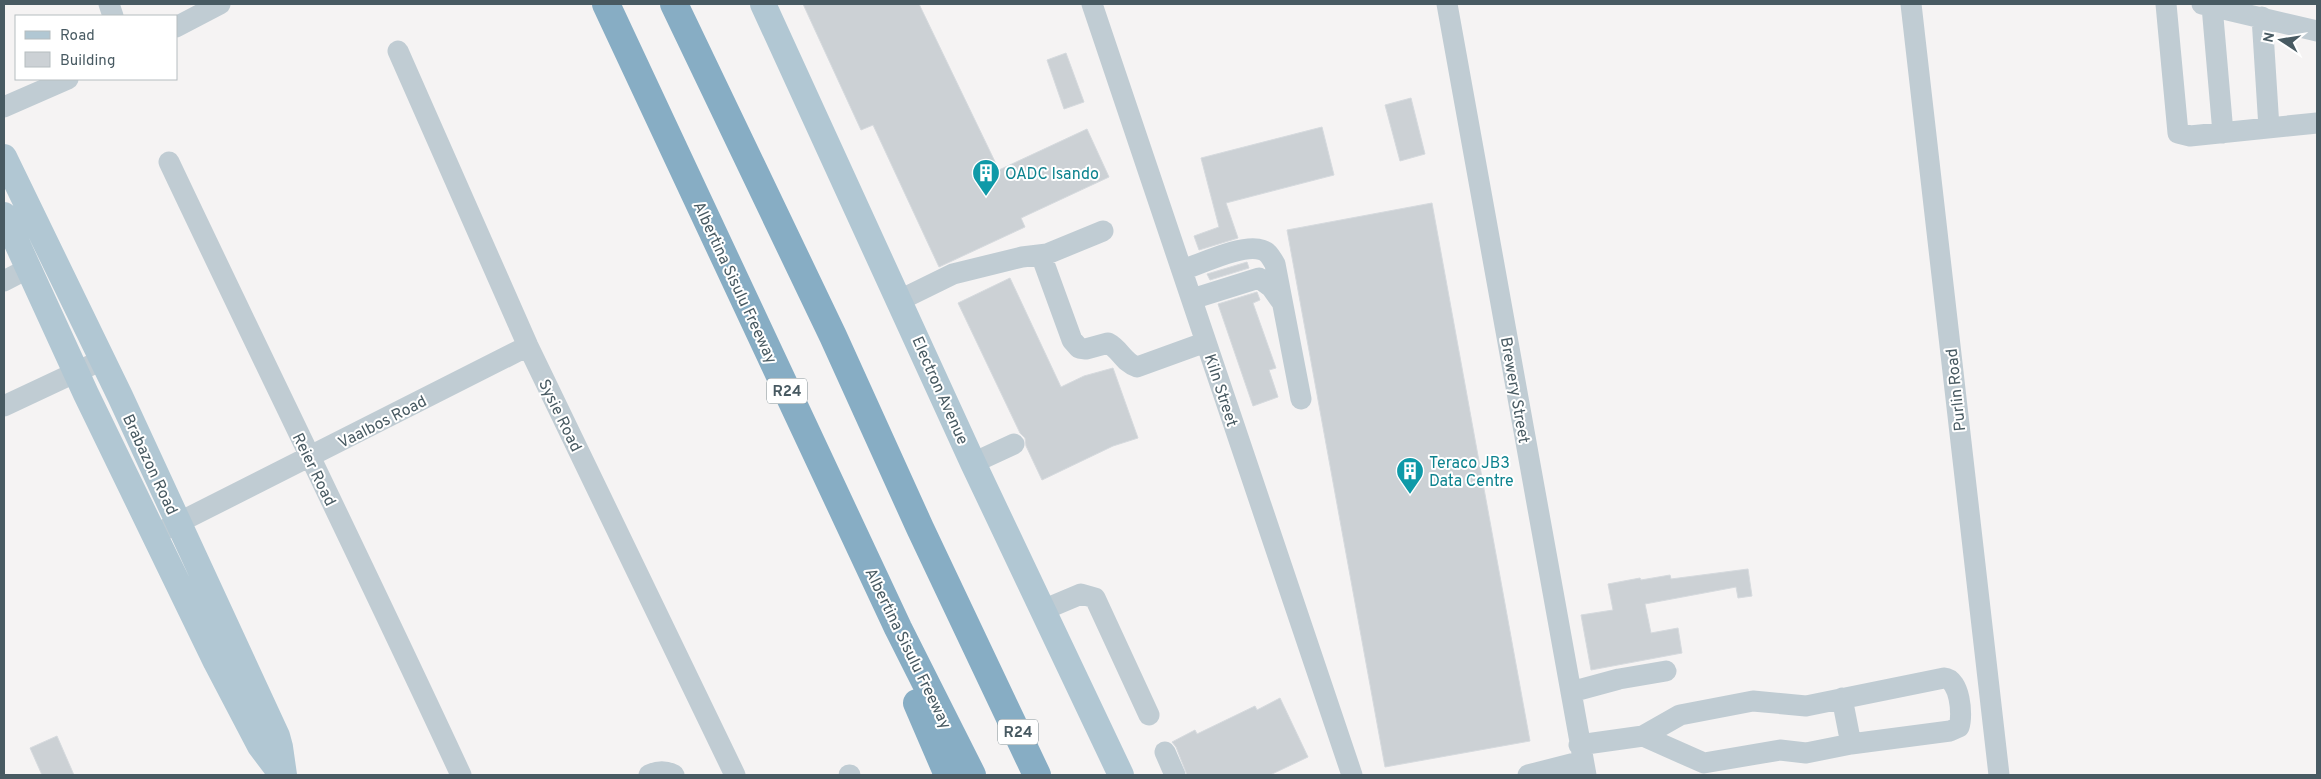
<svg xmlns="http://www.w3.org/2000/svg" width="2321" height="779" viewBox="0 0 2321 779" font-family="Overpass,sans-serif">
	<style>
		.building { fill: #ccd1d5; stroke: #d6dade }
		.lines { fill: none; stroke-linecap: round; stroke-linejoin: round }
		.minor { stroke: #c0ccd3; stroke-width: 21 }
		.major { stroke: #b1c7d3; stroke-width: 26 }
		.highway { stroke: #87adc4; stroke-width: 28 }
		.labels { text-anchor: middle; stroke-width: 4; stroke-linejoin: round; paint-order: stroke }
		.shield { fill: #fff; stroke: #7f8c91; stroke-width: 1 }
		.shield-label { font-size: 15px; font-weight: bold; fill: #485a62 }
		.culture-label { font-size: 16px; fill: #0d838f; stroke: #fff; text-anchor: start }
		.street-label { font-size: 16px; fill: #485a62; stroke: #fff }
	</style>
	<rect width="100%" height="100%" fill="#f5f3f3"/>
	<path class="building" d="M 803,4 L 919,4 L 999,170 L 1087,129 L 1109,177 L 1021,218 L 1025,227 L 939,267 L 873,125 L 861,130 Z
		M 1066,53 L 1084,102 L 1064,109 L 1047,60 Z
		M 1411,98 L 1425,154 L 1400,161 L 1385,105 Z
		M 1322,127 L 1334,175 L 1226,203 L 1238,238 L 1199,250 L 1194,236 L 1219,227 L 1201,158 Z
		M 1432,203 L 1530,741 L 1385,767 L 1287,230 Z
		M 1247,262 L 1249,268 L 1210,280 L 1207,274 Z
		M 1010,278 L 1061,387 L 1084,376 L 1113,368 L 1138,438 L 1113,446 L 1042,480 L 1026,446 L 1025,438 L 1020,433 L 958,303 Z
		M 1257,292 L 1260,300 L 1253,303 L 1276,368 L 1269,370 L 1278,397 L 1253,406 L 1218,304 Z
		M 1748,569 L 1752,596 L 1738,598 L 1736,587 L 1645,604 L 1651,633 L 1678,628 L 1682,653 L 1591,670 L 1581,615 L 1613,610 L 1608,584 L 1640,578 L 1641,580 L 1670,575 L 1671,579 Z
		M 1280,698 L 1308,757 L 1270,775 L 1187,775 L 1176,747 L 1172,742 L 1195,730 L 1197,734 L 1255,706 L 1257,710 Z
		M 57,736 L 74,775 L 42,775 L 30,748 Z"/>
	<g class="lines">
		<path class="minor" d="M 109,4 L 113,16
			M 1092,4 L 1352,775
			M 1447,4 L 1586,775
			M 1911,4 L 1999,775
			M 2166,4 L 2178,133 L 2190,136 L 2317,123
			M 2202,4 L 2317,31
			M 2212,6 L 2223,133
			M 2262,17 L 2269,128
			M 176,27 L 220,4
			M 398,51 L 528,346 L 735,775
			M 4,107 L 68,79
			M 169,162 C 266,367 366,570 461,775
			M 1041,255 L 1072,340 L 1079,348 L 1086,349 L 1108,343 C 1120,349 1124,363 1137,367 L 1206,342
			M 1182,270 C 1201,264 1243,243 1262,250 C 1269,252 1271,258 1275,264 L 1301,399
			M 4,281 L 29,268
			M 1192,299 L 1259,278 L 1271,287 L 1281,301
			M 900,300 L 953,274 L 1022,257 L 1047,254 L 1103,231
			M 4,406 L 102,360
			M 973,463 L 1014,444
			M 164,530 L 528,346
			M 1043,610 L 1081,594 L 1095,598 L 1149,715
			M 1571,692 L 1619,679 L 1666,671
			M 1842,698 L 1851,744
			M 1579,745 L 1643,736 L 1704,763 L 1780,750 L 1806,753 L 1851,744 L 1950,731 L 1959,727 C 1963,715 1960,679 1944,678 L 1806,706 L 1753,701 L 1680,715 L 1643,736
			M 1165,752 L 1175,775
			M 649,775 C 657,771 665,770 674,775
			M 849,775 L 850,775
			M 1528,775 L 1583,761"/>
		<path class="major" d="M 763,4 L 973,463 L 1121,775
			M 4,157 L 120,396 L 277,736 L 280,747 L 284,775
			M 4,215 L 86,394 L 216,662 L 260,746 L 282,775"/>
		<path class="highway" d="M 606,4 L 898,628 L 972,775
			M 674,4 L 833,336 L 920,528 L 1037,775
			M 917,703 L 948,775"/>
	</g>
	<defs>
		<symbol id="building-pin" viewBox="-11 -11 22 30"><path d="M0 17L-7.5 6A9.5 9.5 0 1 1 7.5 6Z" fill="#0f9aa8" stroke="#fff"/><path d="M-4-6H4V6H1V3H-1V6H-4ZM-2.5-4.3h1.7v1.8h-1.7ZM.8-4.3h1.7v1.8H.8ZM-2.5-1h1.7V.8h-1.7ZM.8-1h1.7V.8H.8Z" fill="#fff"/></symbol>
	</defs>
	<g fill-rule="evenodd">
		<use href="#building-pin" x="970" y="157" width="32" height="43"/>
		<use href="#building-pin" x="1394" y="455" width="32" height="43"/>
	</g>
	<g class="labels">
		<g class="shield">
			<rect x="767" y="378.5" width="40" height="25" rx="4"/>
			<rect x="998" y="719.5" width="40" height="25" rx="4"/>
		</g>
		<g class="shield-label">
			<text x="787" y="396">R24</text>
			<text x="1018" y="737">R24</text>
		</g>
		<g class="culture-label">
			<text x="1005" y="179">OADC Isando</text>
			<text x="1429" y="468">Teraco JB3<tspan x="1429" dy="18">Data Centre</tspan></text>
		</g>
		<g class="street-label">
			<text transform="translate(736 282) rotate(65)" y="6">Albertina Sisulu Freeway</text>
			<text transform="translate(941 390) rotate(66)" y="6">Electron Avenue</text>
			<text transform="translate(1222 390) rotate(72)" y="6">Kiln Street</text>
			<text transform="translate(1516 390) rotate(80)" y="6">Brewery Street</text>
			<text transform="translate(1955 390) rotate(-96)" y="6">Purlin Road</text>
			<text transform="translate(561 415) rotate(64)" y="6">Sysie Road</text>
			<text transform="translate(382 421) rotate(-27)" y="6">Vaalbos Road</text>
			<text transform="translate(151 464) rotate(65)" y="6">Brabazon Road</text>
			<text transform="translate(315 469) rotate(64)" y="6">Reier Road</text>
			<text transform="translate(909 648) rotate(64)" y="6">Albertina Sisulu Freeway</text>
		</g>
	</g>
	<rect width="2321" height="779" fill="none" stroke="#485a62" stroke-width="10"/>
	<rect x="15" y="15" width="162" height="65" fill="#ffffff" stroke="#b6bdc0"/>
	<rect x="25" y="31" width="25" height="8" fill="#b1c7d3" stroke="#b6bdc0"/>
	<text x="60" y="40" font-size="15" fill="#485a62">Road</text>
	<rect x="25" y="52" width="25" height="15" fill="#ccd1d5" stroke="#b6bdc0"/>
	<text x="60" y="65" font-size="15" fill="#485a62">Building</text>
	<g transform="translate(2281 40) rotate(282)" stroke="#ffffff" stroke-width="4" paint-order="stroke">
	<path d="M0-4L9 19L0 12L-9 19Z" fill="#485a62"/>
	<text y="-8" font-size="14" font-weight="bold" text-anchor="middle" fill="#485a62">N</text>
	</g>
</svg>
